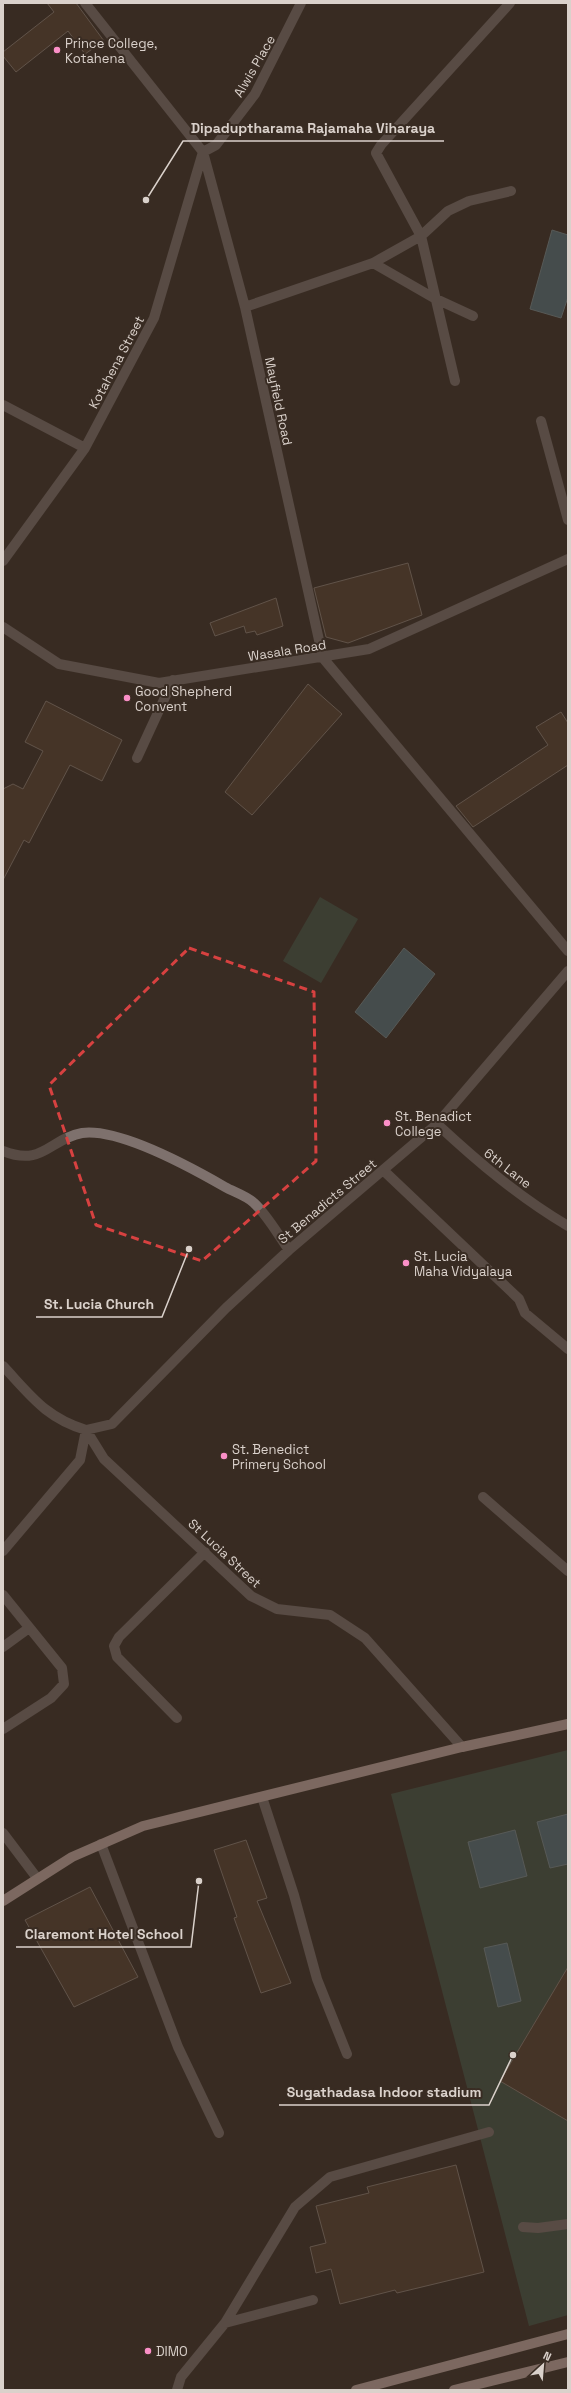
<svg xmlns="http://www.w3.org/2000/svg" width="571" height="2393" viewBox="0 0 571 2393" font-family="'Space Grotesk',sans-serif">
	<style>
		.green { fill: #425546 }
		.water { fill: #54747e; stroke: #7c9095 }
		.building { fill: #543e2d; stroke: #918277 }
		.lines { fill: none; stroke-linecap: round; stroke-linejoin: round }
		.minor { stroke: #7e716d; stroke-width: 10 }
		.major { stroke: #ceb2aa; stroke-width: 10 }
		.marked { fill: none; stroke: #d74140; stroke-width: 3; stroke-dasharray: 8 5; stroke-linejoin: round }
		.poi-dot { fill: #fa8fc7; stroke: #392c23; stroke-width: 1.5 }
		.labels { text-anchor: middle; stroke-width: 4; stroke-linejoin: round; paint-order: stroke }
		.poi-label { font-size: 13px; fill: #dad1cb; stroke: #392c23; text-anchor: start }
		.street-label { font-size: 13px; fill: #dad1cb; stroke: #392c23 }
		.leader { fill: none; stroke: #dad1cb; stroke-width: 1.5 }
		.callout-dot { fill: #dad1cb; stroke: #392c23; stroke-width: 1.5 }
		.callout-label { font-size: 14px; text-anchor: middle; font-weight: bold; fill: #dad1cb; stroke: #392c23; stroke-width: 4; stroke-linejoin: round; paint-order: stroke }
	</style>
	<rect width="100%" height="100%" fill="#392c23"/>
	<path class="green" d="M 320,897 L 358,919 L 321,983 L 283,961 Z
		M 568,1750 L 568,2315 L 529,2326 L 391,1794 Z"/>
	<path class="water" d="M 552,230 L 568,235 L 568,297 L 561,318 L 530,309 Z
		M 404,948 L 435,974 L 386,1038 L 355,1012 Z
		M 568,1814 L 568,1864 L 550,1868 L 537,1822 Z
		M 515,1830 L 527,1876 L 480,1888 L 468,1842 Z
		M 507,1943 L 521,2001 L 498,2007 L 484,1948 Z"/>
	<path class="building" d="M 47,3 L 76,3 L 104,41 L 85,54 L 68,31 L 16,72 L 3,56 L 3,52 L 54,12 Z
		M 408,563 L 422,615 L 348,643 L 326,637 L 314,588 Z
		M 276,598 L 283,626 L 257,635 L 255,631 L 246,633 L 244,626 L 215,636 L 210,623 Z
		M 308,684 L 342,714 L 252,815 L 225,792 Z
		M 46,701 L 122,740 L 102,781 L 70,765 L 29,843 L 24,840 L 3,880 L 3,789 L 13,784 L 23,789 L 43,751 L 25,742 Z
		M 561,712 L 568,723 L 568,765 L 473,827 L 456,806 L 548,745 L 536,727 Z
		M 246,1840 L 267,1898 L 257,1901 L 291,1983 L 261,1993 L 234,1918 L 237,1917 L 214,1850 Z
		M 90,1887 L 138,1977 L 74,2007 L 25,1920 Z
		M 568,1967 L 568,2121 L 500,2081 Z
		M 456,2165 L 484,2272 L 397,2293 L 395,2290 L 340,2304 L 331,2269 L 316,2273 L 310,2247 L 326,2243 L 316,2206 L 369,2193 L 367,2187 Z"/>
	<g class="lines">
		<path class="minor" d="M 85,3 L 203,152 L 245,307 L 323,658 L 568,951
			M 203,152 L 216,145 L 255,94 L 301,3
			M 373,263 L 434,298 L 473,316
			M 245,307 L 373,263 L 421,236 L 376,153 L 381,145 L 510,3
			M 455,381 L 421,236 L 448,211 L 469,201 L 511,191
			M 3,405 L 85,448
			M 541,421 L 568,520
			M 3,561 L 85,448 L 154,318 L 203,152
			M 3,627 L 59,664 L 159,683 L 369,649 L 568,559
			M 137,758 L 173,680
			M 437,1124 C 478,1162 519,1197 568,1226
			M 3,1151 C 43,1167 49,1139 82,1133 C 119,1128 192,1168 225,1187 C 234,1192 247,1196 254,1203 C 268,1216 278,1235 289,1250
			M 383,1170 L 519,1299 L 525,1313 L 568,1349
			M 3,1366 C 31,1396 46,1418 86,1430 L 104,1459 L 251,1596 L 277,1609 L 330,1615 L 365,1638 L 462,1747
			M 483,1497 L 568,1571
			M 3,1551 L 80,1460 L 86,1430 L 112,1424 L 226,1308 L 289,1250 L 437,1124 L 568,971
			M 3,1595 L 62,1668 L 64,1684 L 51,1698 L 3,1729
			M 3,1647 L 29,1628
			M 177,1718 L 117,1657 L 114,1646 L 119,1637 L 205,1552
			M 262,1797 L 294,1895 L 317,1979 L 347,2054
			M 3,1833 L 37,1878
			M 101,1844 L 178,2047 L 219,2133
			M 523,2227 L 538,2228 L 568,2224
			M 225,2323 L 295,2207 L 330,2177 L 489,2132
			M 177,2390 L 181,2377 L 225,2323 L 313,2300"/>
		<path class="major" d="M 3,1901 L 72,1857 L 143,1826 L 462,1747 L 568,1724
			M 356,2390 L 568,2334
			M 454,2390 L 568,2362"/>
	</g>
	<path d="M0 0H571V2393H0ZM 189,948 L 314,992 L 316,1161 L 202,1261 L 96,1225 L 49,1085 Z" fill="#392c23" fill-opacity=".55" fill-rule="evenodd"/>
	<path class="marked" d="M 189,948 L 314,992 L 316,1161 L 202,1261 L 96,1225 L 49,1085 Z"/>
	<g class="poi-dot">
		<circle cx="57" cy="50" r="4"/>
		<circle cx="127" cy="698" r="4"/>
		<circle cx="387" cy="1123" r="4"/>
		<circle cx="406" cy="1263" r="4"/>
		<circle cx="224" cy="1456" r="4"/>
		<circle cx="148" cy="2351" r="4"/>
	</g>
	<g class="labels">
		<g class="poi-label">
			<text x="65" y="48">Prince College,<tspan x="65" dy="15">Kotahena</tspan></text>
			<text x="135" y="696">Good Shepherd<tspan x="135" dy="15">Convent</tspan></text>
			<text x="395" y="1121">St. Benadict<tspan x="395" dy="15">College</tspan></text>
			<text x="414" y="1261">St. Lucia<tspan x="414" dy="15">Maha Vidyalaya</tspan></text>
			<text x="232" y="1454">St. Benedict<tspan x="232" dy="15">Primery School</tspan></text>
			<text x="156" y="2356">DIMO</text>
		</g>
		<g class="street-label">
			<text transform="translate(254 66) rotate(-60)" y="5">Alwis Place</text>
			<text transform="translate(116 362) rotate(-62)" y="5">Kotahena Street</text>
			<text transform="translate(279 401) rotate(78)" y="5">Mayfield Road</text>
			<text transform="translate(287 650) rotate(-9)" y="5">Wasala Road</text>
			<text transform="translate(508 1168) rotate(38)" y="5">6th Lane</text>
			<text transform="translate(327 1201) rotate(-40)" y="5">St Benadicts Street</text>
			<text transform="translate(225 1553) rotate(43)" y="5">St Lucia Street</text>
		</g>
	</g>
	<path class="leader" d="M146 200L183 141H444M189 1249L162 1317H36M199 1881L191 1947H16M513 2055L489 2105H279"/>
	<g class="callout-dot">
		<circle cx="146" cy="200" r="4"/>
		<circle cx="189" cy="1249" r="4"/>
		<circle cx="199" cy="1881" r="4"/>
		<circle cx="513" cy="2055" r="4"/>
	</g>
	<g class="callout-label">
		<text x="313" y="133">Dipaduptharama Rajamaha Viharaya</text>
		<text x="99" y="1309">St. Lucia Church</text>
		<text x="104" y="1939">Claremont Hotel School</text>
		<text x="384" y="2097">Sugathadasa Indoor stadium</text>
	</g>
	<rect width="571" height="2393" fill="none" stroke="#dad1cb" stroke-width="8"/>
	<g transform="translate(543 2365) rotate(26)" stroke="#392c23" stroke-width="3" paint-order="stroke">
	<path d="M0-3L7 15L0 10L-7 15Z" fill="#dad1cb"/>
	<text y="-6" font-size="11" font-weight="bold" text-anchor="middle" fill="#dad1cb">N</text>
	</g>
</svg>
